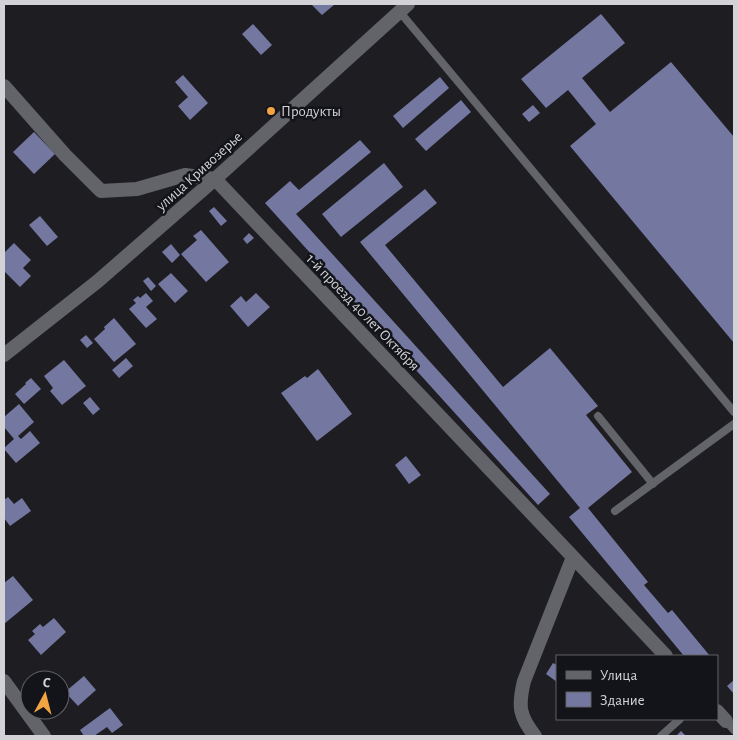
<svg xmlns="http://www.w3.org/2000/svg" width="738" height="740" viewBox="0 0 738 740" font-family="'Alegreya Sans',sans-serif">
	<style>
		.building { fill: #7478a1 }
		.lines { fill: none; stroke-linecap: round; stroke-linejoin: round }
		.service { stroke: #63646a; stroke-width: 8 }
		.minor { stroke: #63646a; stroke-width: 14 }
		.poi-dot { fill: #f3a442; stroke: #131419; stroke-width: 2 }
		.labels { text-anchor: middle; stroke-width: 5; stroke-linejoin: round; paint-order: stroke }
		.poi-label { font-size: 15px; fill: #d3d3d7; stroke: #131419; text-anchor: start }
		.street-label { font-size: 15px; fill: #d3d3d7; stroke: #131419 }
	</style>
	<rect width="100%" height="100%" fill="#1d1d22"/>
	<path class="building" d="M 311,4 L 335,4 L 322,15 Z
		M 601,14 L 625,43 L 582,78 L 610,112 L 671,62 L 734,137 L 734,343 L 570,146 L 596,124 L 568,90 L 546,108 L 521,79 Z
		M 253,24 L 272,45 L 261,55 L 242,34 Z
		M 183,75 L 208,103 L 190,120 L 178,106 L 188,97 L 175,82 Z
		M 440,77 L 449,88 L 403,128 L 393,116 Z
		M 461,100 L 471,112 L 426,151 L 415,139 Z
		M 533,105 L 540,113 L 529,122 L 522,114 Z
		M 34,132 L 55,154 L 34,174 L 13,152 Z
		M 360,140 L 371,152 L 296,214 L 550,494 L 538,505 L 265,203 L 290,181 L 299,190 Z
		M 384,163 L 403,187 L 341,237 L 322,214 Z
		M 425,189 L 437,203 L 385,245 L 503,387 L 550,348 L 598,406 L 586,415 L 632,472 L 588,508 L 648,582 L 644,585 L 668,613 L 672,610 L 710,656 L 684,656 L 569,517 L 580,508 L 360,242 Z
		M 214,207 L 227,221 L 221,226 L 209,211 Z
		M 40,216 L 58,237 L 47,246 L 29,225 Z
		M 201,230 L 229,262 L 206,282 L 181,254 L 197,240 L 193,236 Z
		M 249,233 L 254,238 L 247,244 L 243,239 Z
		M 14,243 L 31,260 L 23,268 L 31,276 L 20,287 L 4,271 L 4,251 L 5,252 Z
		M 171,244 L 180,255 L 172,263 L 162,252 Z
		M 171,273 L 188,291 L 175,303 L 158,284 Z
		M 148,277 L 156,286 L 151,291 L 143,281 Z
		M 146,293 L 153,301 L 146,307 L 157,319 L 146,328 L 129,309 L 136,303 L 133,300 L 138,296 L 140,298 Z
		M 256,293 L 270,307 L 248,327 L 230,306 L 241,296 L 246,302 Z
		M 114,318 L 136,344 L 114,362 L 94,339 L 105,329 L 104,327 Z
		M 86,335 L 93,343 L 87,348 L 80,340 Z
		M 126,358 L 133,366 L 119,378 L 112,370 Z
		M 64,360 L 86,386 L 62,405 L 50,391 L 53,388 L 44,376 Z
		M 318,369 L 352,414 L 317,441 L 281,393 L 305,376 L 307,378 Z
		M 31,378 L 41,389 L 24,404 L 15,394 L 26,384 L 25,383 Z
		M 90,397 L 100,409 L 93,415 L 83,403 Z
		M 19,404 L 34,422 L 18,436 L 21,439 L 30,431 L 40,443 L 16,463 L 4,449 L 4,448 L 14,439 L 4,427 L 4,417 Z
		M 406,456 L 421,475 L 409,484 L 395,465 Z
		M 8,497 L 14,504 L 22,498 L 31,511 L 10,526 L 4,518 L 4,500 Z
		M 13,576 L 33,600 L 4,624 L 4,583 Z
		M 54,618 L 66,632 L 41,655 L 28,640 L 35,634 L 32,631 L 40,624 L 43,627 Z
		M 553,663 L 557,665 L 557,682 L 546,674 Z
		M 84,676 L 96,690 L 78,706 L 65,692 Z
		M 734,680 L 734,694 L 727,686 Z
		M 110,708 L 123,725 L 112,733 L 107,727 L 94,736 L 84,736 L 80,730 Z
		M 681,731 L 686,736 L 676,736 Z"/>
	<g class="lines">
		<path class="service" d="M 399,11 L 734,412
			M 598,416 L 653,484
			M 615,511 L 734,424
			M 726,721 L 734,730
			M 661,736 L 680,719"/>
		<path class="minor" d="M 4,86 L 65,155 L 101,191 L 137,189 L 185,175 L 215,179 L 573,557 L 666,656
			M 4,355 L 98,281 L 215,179 L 408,4
			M 4,681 L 44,736
			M 717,711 L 726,721
			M 535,736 C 519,716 518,706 524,681 L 573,557"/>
	</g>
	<circle class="poi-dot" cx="271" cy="111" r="5"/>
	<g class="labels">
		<g class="poi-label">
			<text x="281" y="116">Продукты</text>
		</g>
		<g class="street-label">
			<text transform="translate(199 171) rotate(-42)" y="5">улица Кривозерье</text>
			<text transform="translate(363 312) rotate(46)" y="5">1-й проезд 40 лет Октября</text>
		</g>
	</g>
	<rect width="738" height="740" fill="none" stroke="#d3d3d7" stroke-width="10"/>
	<rect x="556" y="655" width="162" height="65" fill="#131419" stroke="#606065"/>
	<rect x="566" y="671" width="25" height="8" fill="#63646a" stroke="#606065"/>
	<text x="600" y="680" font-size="15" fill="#d3d3d7">Улица</text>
	<rect x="566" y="692" width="25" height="15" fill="#7478a1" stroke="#606065"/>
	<text x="600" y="705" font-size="15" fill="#d3d3d7">Здание</text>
	<g transform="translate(45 695) rotate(7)"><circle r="24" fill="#131419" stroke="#606065"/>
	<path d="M0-4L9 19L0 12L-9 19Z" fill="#f3a442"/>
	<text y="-8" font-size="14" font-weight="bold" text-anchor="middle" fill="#d3d3d7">С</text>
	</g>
</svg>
